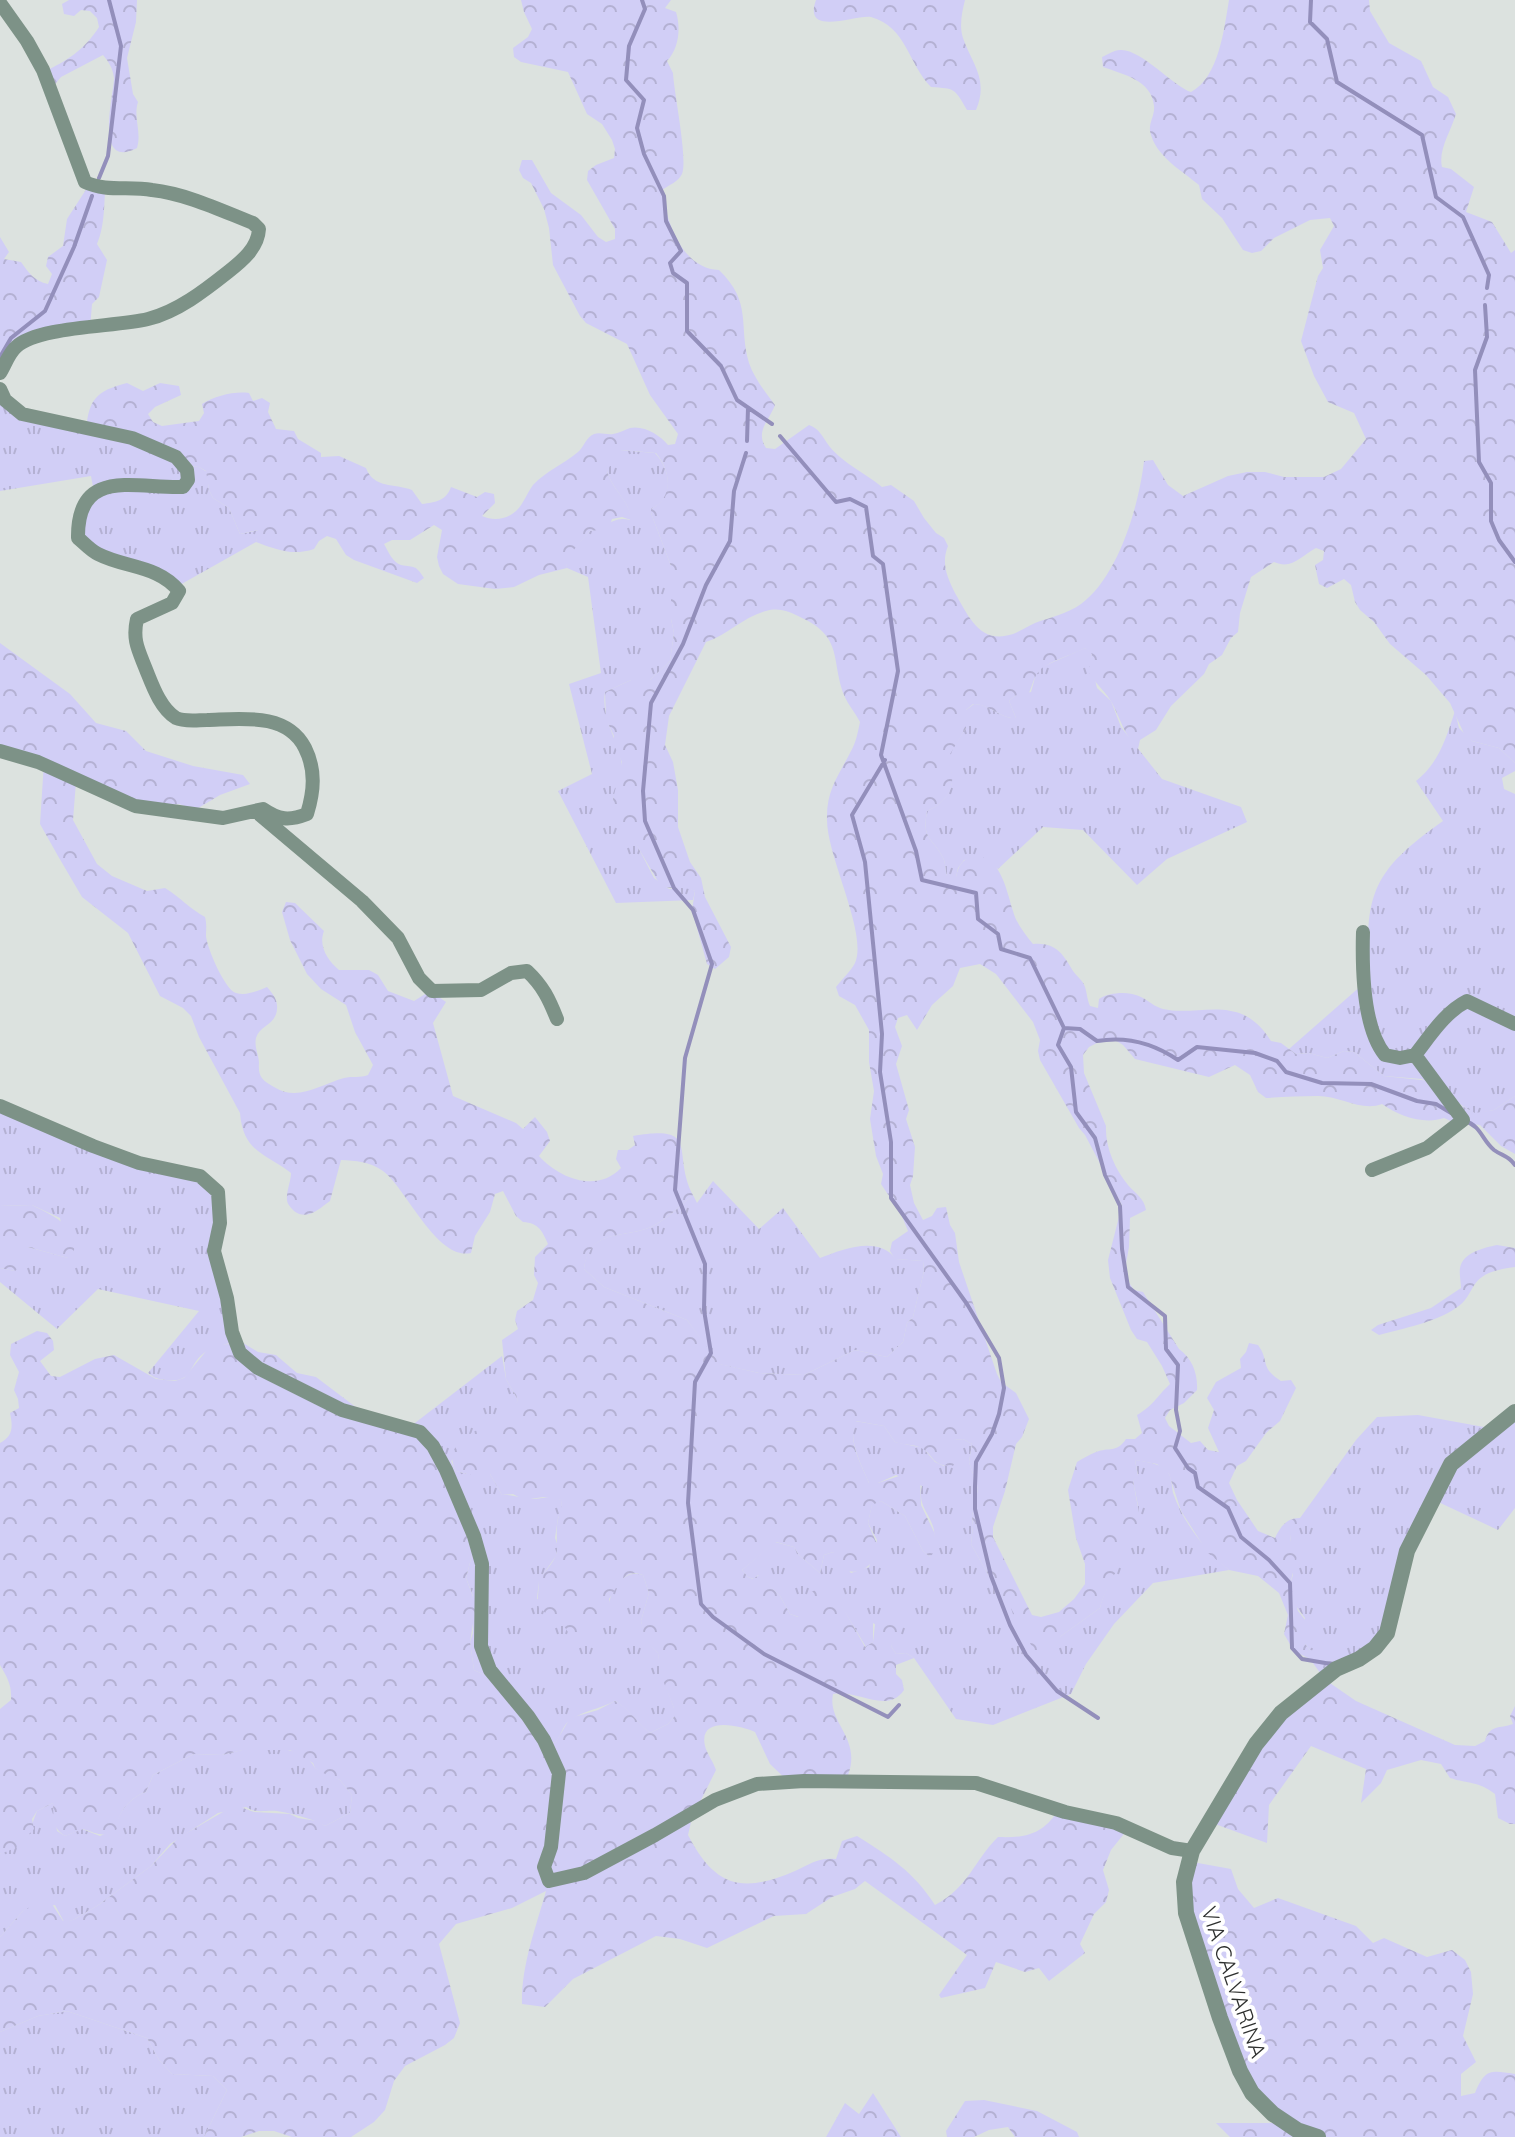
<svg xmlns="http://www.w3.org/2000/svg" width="1515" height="2137" viewBox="0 0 1515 2137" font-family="Quicksand,sans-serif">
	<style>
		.grass { fill: url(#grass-tufts) }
		.forest { fill: url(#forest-crowns); fill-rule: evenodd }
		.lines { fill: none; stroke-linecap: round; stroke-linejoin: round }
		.stream { stroke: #938fbb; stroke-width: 4 }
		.minor { stroke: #7d9287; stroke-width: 14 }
		.tertiary { stroke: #7d9287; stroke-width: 16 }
		.labels { text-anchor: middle; stroke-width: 8; stroke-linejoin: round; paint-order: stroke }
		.street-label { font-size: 22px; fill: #2e302f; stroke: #fff }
	</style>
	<defs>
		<pattern id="grass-tufts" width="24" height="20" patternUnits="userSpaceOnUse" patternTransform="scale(2)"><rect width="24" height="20" fill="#d1cef6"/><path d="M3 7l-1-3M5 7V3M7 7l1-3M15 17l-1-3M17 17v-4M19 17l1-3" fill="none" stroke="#b4b1d3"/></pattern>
		<pattern id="forest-crowns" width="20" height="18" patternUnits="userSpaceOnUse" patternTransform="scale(2)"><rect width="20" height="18" fill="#d1cef6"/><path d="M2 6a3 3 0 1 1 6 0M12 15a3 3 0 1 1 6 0" fill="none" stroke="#b4b1d3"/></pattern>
	</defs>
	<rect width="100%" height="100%" fill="#dce2df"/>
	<path class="grass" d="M 0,396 L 4,405 L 146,442 L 185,466 L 199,467 L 207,472 L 209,490 L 213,498 L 229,508 L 240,534 L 259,530 L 256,542 L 178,586 L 102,553 L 76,527 L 95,497 L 91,476 L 0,491 Z
		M 620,450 L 655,453 C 671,470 675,498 651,509 L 651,513 L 671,566 L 671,619 L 674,633 L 670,661 L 650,680 L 631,680 L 605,692 C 601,717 616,737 621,760 C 624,772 617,787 613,799 L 654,878 L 669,889 L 687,887 L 695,891 L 693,900 L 616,903 L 558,791 L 592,774 L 569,684 L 601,673 L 588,577 L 567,568 L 565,559 L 590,531 C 606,529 612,515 630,520 C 632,503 612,490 607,471 L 610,457 Z
		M 1085,648 L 1092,653 L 1091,663 L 1097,688 L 1111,701 L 1121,727 L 1162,779 L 1241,807 L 1247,822 L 1167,859 L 1137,885 L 1083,830 L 1043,827 L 998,869 L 983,858 L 964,860 L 958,868 L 956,877 L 947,877 C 945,870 946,862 942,856 C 931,836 922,840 927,811 C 950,802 959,780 946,759 L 966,728 L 966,710 L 974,704 C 990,704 1000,719 1016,718 L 1009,701 L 1016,695 L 1031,692 L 1036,674 L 1042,667 Z
		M 1455,711 L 1459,728 L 1472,741 L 1499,748 L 1515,763 L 1515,771 L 1502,778 L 1504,789 L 1515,794 L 1515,1096 L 1494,1110 L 1475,1114 L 1422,1079 L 1384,1076 L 1354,1052 L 1344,1051 L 1327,1058 L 1309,1053 L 1296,1054 L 1289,1049 L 1370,978 C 1363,893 1374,870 1443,821 L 1416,781 C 1439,763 1446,738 1455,711 Z
		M 0,1102 L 99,1147 L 210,1179 L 233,1342 C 222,1346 214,1345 204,1353 C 187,1366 194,1383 166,1380 C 158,1379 154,1378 148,1373 L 199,1311 L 98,1289 L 57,1329 L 0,1282 L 0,1268 L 15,1271 L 18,1247 L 28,1247 L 68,1258 L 60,1218 L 32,1205 L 0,1206 Z
		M 713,1181 L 759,1229 L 783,1208 L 820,1258 C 843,1249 878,1235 896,1259 L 923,1261 L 924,1271 L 913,1317 L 907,1323 L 903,1342 L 887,1357 L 855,1350 L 804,1375 L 759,1373 L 719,1364 L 687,1320 L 604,1287 L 584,1269 C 590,1226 624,1240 653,1226 C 667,1219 681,1205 693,1195 L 697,1203 Z
		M 502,1356 L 506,1379 L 518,1400 L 513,1410 L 493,1422 L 451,1461 L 456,1471 L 467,1474 L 490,1474 L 502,1495 C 513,1494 524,1500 535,1499 C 545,1498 550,1496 561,1500 L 562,1510 L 558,1518 L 555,1538 L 558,1546 L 556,1556 L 539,1580 L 537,1599 L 609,1608 C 609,1590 624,1568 643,1575 L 649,1593 L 641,1621 L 646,1640 L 658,1653 L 661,1673 L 674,1708 L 674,1717 L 668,1724 L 650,1733 C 639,1724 625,1706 615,1701 C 600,1709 577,1712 566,1724 C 562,1729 560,1737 556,1742 L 547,1744 L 508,1686 L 474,1670 L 470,1642 L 473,1633 L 473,1596 L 466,1578 L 473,1551 L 411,1426 Z
		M 1515,1412 L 1515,1508 L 1498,1530 L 1434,1500 L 1405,1554 L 1388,1634 L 1341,1671 L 1310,1650 L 1305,1644 L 1305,1618 L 1293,1602 L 1290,1584 L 1293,1575 L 1290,1532 L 1356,1440 L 1377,1417 L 1418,1415 L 1495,1429 Z
		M 855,1421 L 884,1426 L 895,1442 L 923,1448 L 935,1462 L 944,1466 L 953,1449 L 953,1440 L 963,1439 L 972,1444 L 969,1462 L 978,1489 L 972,1516 L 973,1526 L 971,1544 L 995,1587 L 1056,1644 L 1061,1636 L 1100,1608 C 1105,1585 1123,1568 1117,1543 C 1146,1523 1139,1512 1133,1481 L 1138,1475 L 1135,1460 C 1146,1462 1163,1463 1169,1474 C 1172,1480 1172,1488 1173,1493 C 1184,1524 1205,1550 1229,1570 L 1153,1583 L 1114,1624 L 1086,1664 L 1071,1694 L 993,1725 L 956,1719 L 914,1658 L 906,1653 L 896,1654 L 891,1646 L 895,1637 L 873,1623 L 873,1642 L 866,1647 L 836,1597 L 799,1617 L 790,1614 L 780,1596 L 758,1575 L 754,1579 L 748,1577 L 742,1570 L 775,1542 L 794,1547 L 799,1555 L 820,1573 L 824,1555 L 833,1552 L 851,1573 L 869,1567 L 877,1540 L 868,1523 L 872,1504 L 881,1501 L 905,1516 L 923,1551 L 930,1557 C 932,1549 935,1538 934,1530 C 930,1513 917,1506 922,1486 L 896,1475 L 878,1483 L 869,1483 C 861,1464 848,1441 855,1421 Z
		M 281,1749 C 294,1750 309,1756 315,1768 L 340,1780 L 352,1795 L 350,1813 L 325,1826 C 314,1819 290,1813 277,1811 C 264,1810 257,1814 246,1807 L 218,1813 L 170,1844 L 151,1866 L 97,1906 L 73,1920 L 64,1922 L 55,1905 L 23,1911 L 0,1937 L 0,1854 L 28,1835 L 37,1811 L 53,1803 L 57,1831 L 65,1836 L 82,1829 L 100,1836 L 116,1829 C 117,1812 131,1797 146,1792 L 153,1775 L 194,1754 L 222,1755 L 242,1750 Z
		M 67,2011 L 147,2038 L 159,2060 L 172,2074 L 213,2076 L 227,2090 L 204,2137 L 0,2137 L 0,2032 L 38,2016 Z"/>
	<path class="forest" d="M 69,0 L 137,0 L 136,22 L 127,58 L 133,94 L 138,102 C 133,118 142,132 137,148 C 93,171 114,94 114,78 C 113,69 109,62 103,55 L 61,77 L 51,89 L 44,72 C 68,60 84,50 99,27 L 97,18 L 90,11 L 81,10 L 74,16 L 64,14 L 62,4 Z
		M 521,0 L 671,0 L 665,8 L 676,12 C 681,28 679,48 667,61 L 673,73 C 674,93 688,159 682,174 C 678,182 669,185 662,190 C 666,221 682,269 719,270 C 753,303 738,325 749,363 C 754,378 766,393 775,405 C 769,421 755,431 766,448 L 775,449 L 809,425 C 819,429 821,434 827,443 C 840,462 864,472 882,487 L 891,485 L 914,501 L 924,518 L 936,533 L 944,538 L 948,546 C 941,563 947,577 955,593 C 969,617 980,645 1013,634 C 1021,631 1028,626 1035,623 C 1051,617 1067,614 1081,604 C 1118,577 1139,506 1144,461 L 1153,460 L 1168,485 L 1183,496 L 1228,476 L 1247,472 L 1265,472 L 1284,477 L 1324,477 L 1341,469 L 1366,439 L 1354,413 L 1328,402 L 1314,376 L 1301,341 L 1318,276 L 1323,268 L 1320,250 L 1334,226 L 1330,218 L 1310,220 L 1274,238 L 1261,251 L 1252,253 L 1243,250 L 1222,218 L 1202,199 L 1199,185 C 1181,170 1155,156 1150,131 C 1149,122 1155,115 1154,106 C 1152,80 1122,74 1103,67 L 1102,57 C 1107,55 1114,50 1120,50 C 1140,48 1173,86 1191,92 C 1219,77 1224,29 1229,0 L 1369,0 L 1370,11 L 1389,43 L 1421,61 L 1433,87 L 1448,97 L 1456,114 C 1451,131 1438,150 1442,167 L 1451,169 L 1474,187 L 1466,212 L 1492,222 L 1511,253 L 1515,250 L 1515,763 L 1499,748 L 1472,741 L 1465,736 L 1450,703 L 1426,675 L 1390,644 L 1374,622 L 1360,610 L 1355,602 L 1351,585 L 1344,579 L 1327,588 L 1319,584 L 1315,565 L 1323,560 L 1324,551 L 1316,548 C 1301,556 1292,570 1274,562 L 1251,577 L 1240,613 L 1238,632 L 1231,638 L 1222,655 L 1209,664 L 1204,674 L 1171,706 L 1156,730 L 1140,740 L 1138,749 C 1124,735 1121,720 1112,703 C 1107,693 1095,683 1088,672 L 1092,654 L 1085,648 C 1074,654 1045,663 1039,671 C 1032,679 1032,691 1025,699 L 1016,695 L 1009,701 L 1016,718 C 1000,719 990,704 973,704 L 966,710 L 966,728 L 947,759 C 959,781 950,802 927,811 C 922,840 931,836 942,856 C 946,862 945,870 947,876 L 956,877 C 958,868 961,860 970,858 C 1000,849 1007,893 1013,911 C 1016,923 1025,934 1033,944 C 1056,942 1063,954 1073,971 C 1077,977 1083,980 1085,987 C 1087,993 1087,999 1090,1006 L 1098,1008 L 1099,999 C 1110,992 1129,991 1141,997 C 1149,1001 1155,1007 1163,1009 C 1189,1015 1219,1003 1244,1015 C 1256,1021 1264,1030 1271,1041 L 1281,1043 L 1296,1054 L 1309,1053 L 1327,1058 L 1344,1051 L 1354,1052 L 1384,1076 L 1430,1081 L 1458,1104 L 1475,1113 L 1494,1110 L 1515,1096 L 1515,1154 L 1501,1146 L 1480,1125 L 1453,1122 L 1444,1118 C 1424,1125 1399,1116 1382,1104 C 1362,1112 1340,1096 1318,1096 C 1301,1096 1283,1097 1266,1098 L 1258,1092 L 1250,1075 L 1235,1065 L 1209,1077 L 1135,1059 L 1123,1045 L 1115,1040 L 1097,1043 L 1089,1047 L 1083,1055 L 1084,1073 L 1106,1126 C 1105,1147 1115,1169 1128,1185 C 1136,1194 1144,1198 1146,1210 L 1130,1218 L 1129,1247 L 1124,1275 L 1134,1290 L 1143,1292 L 1179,1349 C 1192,1358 1198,1374 1197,1390 L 1184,1403 L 1170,1410 L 1165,1418 L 1169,1426 L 1191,1443 L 1200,1441 L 1208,1450 L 1219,1452 L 1208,1428 L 1214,1410 L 1207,1398 L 1216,1382 L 1241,1368 L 1240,1359 L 1246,1352 L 1249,1343 L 1258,1345 C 1270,1361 1259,1367 1281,1381 L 1291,1380 L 1296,1388 L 1280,1421 L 1266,1433 L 1246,1461 L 1237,1466 L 1229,1483 L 1237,1500 L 1258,1531 L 1275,1538 C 1281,1525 1288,1517 1302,1518 C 1288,1539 1287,1533 1297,1557 L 1290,1584 L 1298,1611 L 1310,1626 L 1305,1644 L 1310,1650 L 1325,1652 L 1341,1671 L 1327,1681 L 1356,1701 L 1455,1745 L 1475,1746 L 1485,1741 C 1490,1724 1499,1729 1513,1724 L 1510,1716 L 1515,1706 L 1515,1824 L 1510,1824 L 1498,1818 L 1495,1794 C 1478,1781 1469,1784 1450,1778 L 1441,1764 L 1421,1760 L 1387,1770 L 1381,1783 L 1361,1803 L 1366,1769 L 1311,1746 L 1269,1805 L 1267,1843 L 1215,1824 L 1276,1721 L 1326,1681 L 1310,1659 L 1294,1651 L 1284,1634 L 1288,1615 L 1279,1593 L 1258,1576 L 1229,1570 L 1208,1553 L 1181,1511 L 1169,1474 L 1157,1464 L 1135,1460 L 1138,1476 L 1133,1481 L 1140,1518 L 1137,1530 L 1118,1543 C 1123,1572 1106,1583 1100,1608 L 1061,1636 L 1054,1653 L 1045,1656 L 1036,1654 L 1007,1601 L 995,1587 L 971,1544 L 973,1526 L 972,1516 L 978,1489 L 969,1462 L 972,1444 L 963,1439 L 954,1440 L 953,1449 L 958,1457 L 953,1466 C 930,1466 935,1455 921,1448 C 914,1444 903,1445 895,1442 L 884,1426 L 856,1421 C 847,1441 861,1464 869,1483 L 878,1483 L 914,1471 L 920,1477 L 921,1505 L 934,1532 L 936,1550 L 930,1557 L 923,1551 L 905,1516 L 881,1501 L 872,1505 L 868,1523 L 879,1549 C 872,1566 861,1577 842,1569 L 833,1552 L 824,1555 L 820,1573 L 799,1555 L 794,1547 L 776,1542 L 742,1570 L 748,1577 L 753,1579 L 759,1575 L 780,1596 L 790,1614 L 798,1617 L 811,1592 L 820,1588 L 837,1597 L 865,1647 L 873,1642 C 876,1627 872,1618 887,1610 L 896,1612 L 902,1630 L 891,1646 L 896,1654 L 906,1653 L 914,1658 L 896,1665 L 896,1674 L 902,1680 L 904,1690 C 887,1715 857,1689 833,1694 C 827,1723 862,1738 848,1775 L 792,1785 L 770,1764 L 755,1732 C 741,1726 698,1715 705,1746 C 707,1754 713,1761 716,1770 L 692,1818 L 688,1835 C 715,1887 742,1894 795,1871 C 810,1864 819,1857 836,1859 L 842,1841 L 857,1836 C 890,1857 913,1871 935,1905 C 970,1886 972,1863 998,1837 C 1024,1838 1042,1835 1057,1812 L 1127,1830 L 1111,1850 L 1103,1870 L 1109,1890 L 1106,1902 L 1094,1914 L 1080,1944 L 1085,1953 L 1049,1981 L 1039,1968 L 1025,1972 L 996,1962 L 985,1988 L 941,1998 L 939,1995 L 967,1955 L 865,1881 L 855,1889 L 832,1897 L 806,1914 L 774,1916 L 707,1948 L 680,1939 L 656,1936 L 573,1979 L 545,2007 L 522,2004 C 521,1966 536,1927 546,1891 L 512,1908 L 456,1924 L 439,1944 L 460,2023 L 454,2038 L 445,2045 L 405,2066 L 394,2081 L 385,2110 L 374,2122 L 351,2137 L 292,2137 L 274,2131 L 259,2131 L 241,2137 L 204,2137 L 227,2090 L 213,2076 L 172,2074 L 159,2060 L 147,2038 L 67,2011 L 38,2016 L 0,2032 L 0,1937 L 23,1911 L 48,1898 L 63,1921 L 73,1920 L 97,1906 L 151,1866 L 178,1838 L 235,1805 L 254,1812 L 290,1814 L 298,1818 L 317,1821 L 325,1826 L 350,1813 L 352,1795 L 340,1780 L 323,1773 L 315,1768 L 313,1763 L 290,1750 L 243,1750 L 222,1755 L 194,1754 L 153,1775 L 146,1792 C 131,1797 117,1812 117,1829 C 103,1839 97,1833 83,1829 L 65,1836 C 51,1827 54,1817 53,1803 L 37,1811 L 32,1819 L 34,1829 L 28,1835 L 26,1844 L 0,1854 L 0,1709 L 11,1700 C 12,1685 7,1677 0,1665 L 0,1443 C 13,1436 13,1427 10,1413 L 19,1408 L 18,1399 L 14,1390 L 19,1372 L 10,1355 L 11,1344 L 37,1331 L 47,1333 L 53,1341 L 54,1350 L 40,1361 L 51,1376 L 60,1377 L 95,1359 L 114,1355 L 156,1379 L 175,1381 L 184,1378 L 207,1350 L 216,1345 L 243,1343 L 258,1352 L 276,1355 L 297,1373 L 316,1377 L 357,1408 L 431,1445 L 473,1551 L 466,1578 L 476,1605 L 470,1642 L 474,1670 L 508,1686 L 547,1744 L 556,1742 L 570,1718 L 598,1710 L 615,1701 C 626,1706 639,1724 650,1733 L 668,1724 L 674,1717 L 674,1708 L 660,1673 L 658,1653 L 645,1640 L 641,1621 L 649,1593 L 643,1575 C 624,1568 619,1585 609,1599 L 613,1617 C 604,1629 587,1639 572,1638 L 556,1614 L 547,1614 L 539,1608 C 536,1598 540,1590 538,1580 C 546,1570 559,1558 557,1546 C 557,1537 556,1528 558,1519 C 560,1511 562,1509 561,1500 L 543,1497 L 524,1500 L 513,1494 L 502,1495 L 490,1474 L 467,1474 L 456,1471 C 436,1433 503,1428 518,1400 L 506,1379 L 502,1340 L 518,1329 L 515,1320 L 517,1311 L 533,1300 L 538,1283 L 534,1275 L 535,1257 L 548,1244 C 542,1231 539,1223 523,1222 L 516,1216 L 503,1191 L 495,1194 L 490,1212 L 475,1236 L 471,1253 C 437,1261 406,1188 383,1171 C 369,1161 356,1161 341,1160 L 330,1201 C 319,1209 307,1221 294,1211 C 292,1209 287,1204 287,1200 C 286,1192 291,1181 291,1173 C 265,1153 243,1152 240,1113 L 199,1037 L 191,1016 L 183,1008 L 160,996 L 128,933 L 82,897 L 58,856 L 40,824 L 44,762 L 0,754 L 0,643 L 70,694 L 96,723 L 126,731 L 146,751 L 193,766 L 243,775 L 250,784 L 220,795 L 195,810 L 179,804 L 151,809 L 76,782 L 73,820 L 97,864 L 112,876 L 147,891 L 165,888 C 180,897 190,909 205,917 C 207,925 206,929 206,936 C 207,948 225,990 236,993 C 247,996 257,991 267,987 C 273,994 278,1000 277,1009 C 276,1025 260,1025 256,1038 C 254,1047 259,1055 259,1063 C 258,1077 262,1080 274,1087 C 298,1102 319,1085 344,1078 C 352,1076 360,1078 368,1075 L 373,1065 L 355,1032 L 346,1005 L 321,989 L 307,974 L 290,940 L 282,912 L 286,902 L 295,903 L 324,931 C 318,946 328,961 339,970 L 369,970 L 378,975 L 388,991 L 414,1001 L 430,991 L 446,1002 L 433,1023 L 453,1096 L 516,1123 L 523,1129 L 535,1117 L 547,1132 L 550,1141 L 539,1156 C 560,1179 597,1193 621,1168 L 616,1159 L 618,1150 L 628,1150 L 635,1145 L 633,1136 C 702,1124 671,1153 693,1195 C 681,1205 667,1219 653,1226 C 624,1240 591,1226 584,1269 L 604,1287 L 687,1320 L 720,1364 L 759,1373 L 804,1375 L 855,1350 L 887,1357 L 903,1342 L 907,1323 L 913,1317 L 924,1271 L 923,1261 L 895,1259 L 890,1251 L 892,1242 L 908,1231 L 901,1214 L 881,1184 L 883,1174 L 876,1156 L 870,1119 L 874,1091 L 869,1062 L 869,1030 L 855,1005 L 839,996 L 836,987 C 842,979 851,971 855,963 C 868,934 827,857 827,820 C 826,790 839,775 851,751 C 856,743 858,731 860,722 C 855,712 848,705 844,695 C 831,660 843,637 802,618 C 790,612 780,607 766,611 C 743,617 728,635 706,642 L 669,716 L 665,745 L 673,762 L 678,790 L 678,827 L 690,862 L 701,878 L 705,897 L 731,947 L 729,957 L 715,969 L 707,964 L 692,910 L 695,891 C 683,885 672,891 660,885 L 615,808 L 613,799 L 622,762 L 614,745 L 614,736 L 606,719 L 605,692 L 631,680 L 650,680 L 670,661 L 674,633 L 671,619 L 671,566 L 651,513 L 651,509 C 674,498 671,471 656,453 L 621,450 L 611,457 L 610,466 L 607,471 C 612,490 631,502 631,520 L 622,517 L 612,519 L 606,537 L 599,530 L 590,531 L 566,559 L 567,568 L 539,575 L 514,587 L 495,589 L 458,584 L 443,574 L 439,566 L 437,557 L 442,530 L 434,525 L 410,540 L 392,540 L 384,544 C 388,551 393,563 401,565 C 415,568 415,564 424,578 L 417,583 L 354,560 L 346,555 L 336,539 L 327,536 L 319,541 L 314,549 C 293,556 277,550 256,542 L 258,530 L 240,534 L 229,508 L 213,498 L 209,490 L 206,471 L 199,467 L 185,466 L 146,442 L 86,430 C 89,399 96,391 127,383 L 143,391 L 160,383 L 179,386 L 181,395 L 155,407 L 148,414 L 153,422 L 162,426 L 199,421 L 204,413 L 202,404 C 215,396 234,391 249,393 L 253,401 L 262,398 L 270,403 L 268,412 L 276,429 L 294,431 L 298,439 L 321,453 L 321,457 L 339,456 L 366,468 C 374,489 394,483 412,490 L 422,504 C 436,502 446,501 451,487 L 477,497 L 485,492 L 494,494 L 495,503 L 482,516 C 493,521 506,520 516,511 C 523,505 527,493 533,485 C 546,471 564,464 578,452 C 584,447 586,437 594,434 C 600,432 607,435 613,434 C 619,433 624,430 630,428 C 644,425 660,435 668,445 L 675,444 L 678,434 L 650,395 L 627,344 L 586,323 L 580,316 L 553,265 L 549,228 L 544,209 L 531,183 L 523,178 L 519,170 L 522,160 L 532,160 L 551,193 L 581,215 L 598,237 L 606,242 L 615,239 L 615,229 L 587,180 L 588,171 L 596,165 L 614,158 L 615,149 L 612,140 L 602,124 L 587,114 L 568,72 L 521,62 L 514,57 L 513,48 L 528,37 L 532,29 L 524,12 ZM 980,964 L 996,974 L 1033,1022 L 1040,1040 L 1038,1051 L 1040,1060 L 1079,1128 L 1085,1135 L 1122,1205 L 1108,1260 L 1110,1278 L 1131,1330 L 1137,1339 L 1147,1342 L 1162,1366 L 1170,1384 C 1156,1397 1154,1405 1137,1415 L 1142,1433 L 1135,1439 L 1126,1439 C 1117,1453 1109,1447 1096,1452 C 1089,1455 1083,1458 1077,1462 L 1068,1490 L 1076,1538 L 1085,1564 L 1085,1584 L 1074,1599 L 1059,1612 L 1041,1617 L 1032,1615 L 993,1537 L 993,1527 L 1005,1491 L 1016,1444 L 1022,1437 L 1029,1419 L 1016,1393 L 1001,1382 L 997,1374 L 959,1262 L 955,1233 L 950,1225 L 946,1207 L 937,1208 L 932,1216 L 923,1220 L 914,1203 L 910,1185 L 913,1176 L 915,1147 L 906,1119 L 909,1110 L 896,1064 L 902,1046 L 895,1027 L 898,1018 L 907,1015 L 917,1030 L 932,1005 L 953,986 L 960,968 Z
		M 816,0 L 965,0 C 962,12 959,26 963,38 C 972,64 989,79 976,110 L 967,110 C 954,87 955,89 931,87 C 908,64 907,27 871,17 C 857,14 802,38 816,0 Z
		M 89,185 L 105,191 C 104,210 104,227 97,244 L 107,260 L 99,297 L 92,304 L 90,328 L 21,344 L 3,366 L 0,380 L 0,237 L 9,252 L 4,259 L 21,262 C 29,273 34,281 48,284 L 52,274 L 46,266 L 48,257 L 63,246 L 67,219 Z
		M 32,1205 C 53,1216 76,1224 74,1251 L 68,1258 L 28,1247 L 19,1247 L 18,1256 L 22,1265 L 15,1271 L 0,1268 L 0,1206 Z
		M 1497,1245 L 1515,1248 L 1515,1267 C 1502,1269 1484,1271 1475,1284 C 1469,1293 1466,1302 1456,1308 C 1434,1323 1404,1328 1379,1335 L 1371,1330 L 1378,1325 L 1431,1308 L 1461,1288 C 1461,1282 1459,1274 1460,1268 C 1463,1252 1484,1248 1497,1245 Z
		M 1187,1861 L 1231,1869 L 1238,1889 L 1254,1908 L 1278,1898 L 1356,1926 L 1373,1943 L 1384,1938 L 1427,1957 L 1452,1950 L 1465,1960 L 1471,1972 L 1473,1994 L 1463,2036 L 1476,2062 L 1461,2074 L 1461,2096 L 1475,2093 C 1485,2069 1490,2070 1515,2074 L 1515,2137 L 1230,2137 L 1216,2123 L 1278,2123 L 1243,2080 L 1193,1944 Z
		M 873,2093 L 901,2137 L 826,2137 L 845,2103 L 859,2114 Z
		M 984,2100 L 1037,2111 L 1077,2132 L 1079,2137 L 1015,2137 L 1008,2127 L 989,2130 L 974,2137 L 947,2137 L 946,2131 L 965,2101 Z"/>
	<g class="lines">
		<path class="stream" d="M 642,0 L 645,9 L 629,46 L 626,80 L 644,100 L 637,128 L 644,154 L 664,196 L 666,221 L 681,251 L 670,263 L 673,273 L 687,283 L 687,331 L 721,366 L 737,400 L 772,424
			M 1311,0 L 1310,22 L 1327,39 L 1337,82 L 1422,135 L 1436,197 L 1463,217 L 1489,275 L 1487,288
			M 99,178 L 108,156 L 121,46 L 109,0
			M 1485,305 L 1487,337 L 1475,370 L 1479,462 L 1491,483 L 1491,521 L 1499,540 L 1515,562
			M 0,357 L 11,338 L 45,311 L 74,247 L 92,196
			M 780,436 L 836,502 L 850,499 L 866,507 L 873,556 L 883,564 L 898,671 L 881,755 L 916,851 L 922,880 L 976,893 L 978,919 L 998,934 L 1001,949 L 1030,958 L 1064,1028 L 1058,1045 L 1071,1067 L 1076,1112 L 1095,1138 L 1105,1175 L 1120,1206 L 1122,1249 L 1128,1287 L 1165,1316 L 1166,1349 L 1178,1365 L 1176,1410 L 1180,1431 L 1175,1448 L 1188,1468 L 1195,1473 L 1198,1487 L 1228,1508 L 1241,1537 L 1269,1560 L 1290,1583 L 1292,1648 L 1302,1659 L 1331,1664
			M 747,441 L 748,408
			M 746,453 L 734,491 L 730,541 L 706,585 L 683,644 L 651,703 L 643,791 L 645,821 L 674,888 L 693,910 L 712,964 L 685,1058 L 675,1190 L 705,1264 L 704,1310 L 711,1353 L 695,1382 L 688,1503 L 701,1604 L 713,1617 L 764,1654 L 888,1717 L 899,1705
			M 885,760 L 852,815 L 865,862 L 882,1034 L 880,1072 L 891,1142 L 891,1198 L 967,1304 L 999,1358 L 1004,1388 L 999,1414 L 992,1434 L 976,1462 L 975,1486 L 975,1509 L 991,1576 L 1010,1625 L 1026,1655 L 1057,1691 L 1098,1718
			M 1064,1028 L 1080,1029 L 1097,1041 C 1126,1036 1153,1043 1178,1060 L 1197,1047 L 1255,1053 L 1277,1061 L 1286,1072 L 1322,1083 L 1371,1084 L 1417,1101 L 1436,1104 L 1451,1113
			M 1465,1121 C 1481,1126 1482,1140 1494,1150 C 1502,1156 1508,1155 1515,1165"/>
		<path class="minor" d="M 0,3 L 27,41 L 43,70 L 85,182 C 106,192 129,186 152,190 C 187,194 220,210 253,223 L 259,229 C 258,248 242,261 228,272 C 204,291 177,312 148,319 C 116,327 38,326 16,347 C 9,353 5,365 0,373
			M 0,389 L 5,400 L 22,414 L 132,438 L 176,457 L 187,470 L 188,480 L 183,487 C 136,489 77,466 78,538 C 84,543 91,551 98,554 C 125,568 158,565 179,591 L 172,603 L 137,619 C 132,641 139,651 147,672 C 153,687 161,709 176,718 C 184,722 198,720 207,720 C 241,719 287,712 305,748 C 316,770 314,791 307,814 C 289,821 279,820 263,809 L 223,818 L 135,806 L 38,762 L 0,751
			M 260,815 L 362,901 L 398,938 L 419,978 L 432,991 L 481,990 L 511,973 L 527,971 C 543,986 549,999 557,1019
			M 1363,932 C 1362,967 1363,1028 1385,1055 L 1400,1058 L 1415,1055 L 1463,1120 L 1427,1148 L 1372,1170
			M 1415,1055 C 1430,1036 1445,1012 1467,1001 L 1515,1024
			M 0,1106 L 93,1146 L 139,1163 L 200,1176 L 218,1192 L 220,1223 L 214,1251 L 227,1298 L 232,1332 L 240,1353 L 258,1368 L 342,1410 L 420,1432 L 433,1446 L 446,1470 L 474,1536 L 482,1564 L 481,1646 L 490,1670 L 528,1716 L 544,1740 L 559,1773 L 551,1847 L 544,1867 L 549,1881 L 584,1873 L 655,1835 L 715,1800 L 757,1784 L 804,1781 L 976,1783 L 1065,1812 L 1116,1823 L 1172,1848 L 1192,1851"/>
		<path class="tertiary" d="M 1318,2137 L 1297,2130 L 1273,2114 L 1252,2093 L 1240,2071 L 1220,2018 L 1186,1913 L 1184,1882 L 1192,1851 L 1256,1744 L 1281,1713 L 1336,1669 L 1359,1659 L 1375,1648 L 1387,1633 L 1407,1551 L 1451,1464 L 1515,1412"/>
	</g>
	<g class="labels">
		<g class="street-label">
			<text transform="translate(1234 1982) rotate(71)" y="8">VIA CALVARINA</text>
		</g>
	</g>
</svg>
